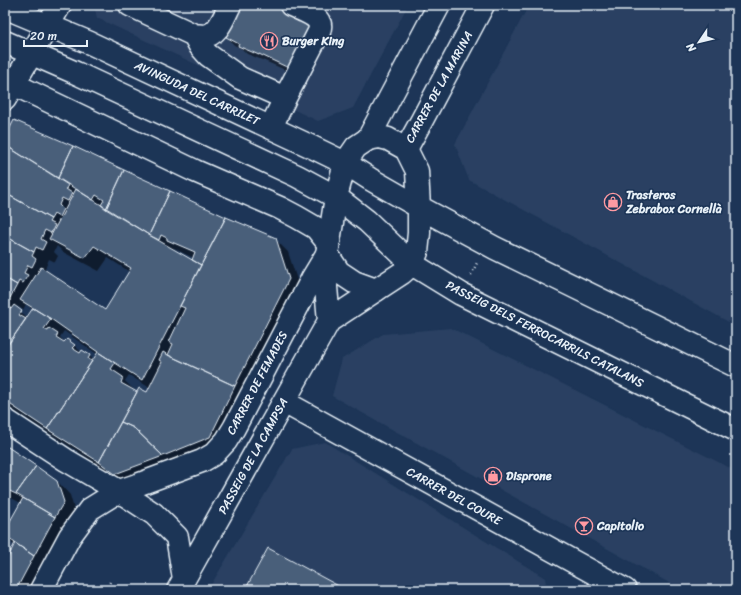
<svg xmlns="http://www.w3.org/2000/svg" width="741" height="595" viewBox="0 0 741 595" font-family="Sriracha,sans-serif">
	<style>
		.built { fill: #2a4162 }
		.shadow { fill: #0007; fill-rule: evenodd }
		.building { fill: #495e7a; stroke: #e8f1f8 }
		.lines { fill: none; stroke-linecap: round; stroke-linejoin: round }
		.minor-casing { stroke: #e8f1f8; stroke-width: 25 }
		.major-casing { stroke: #e8f1f8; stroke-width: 25 }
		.path { stroke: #e8f1f8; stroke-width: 2.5; stroke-dasharray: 1 3; stroke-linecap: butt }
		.minor { stroke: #1d3557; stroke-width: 22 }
		.major { stroke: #1d3557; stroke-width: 22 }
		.labels { text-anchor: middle; stroke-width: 3.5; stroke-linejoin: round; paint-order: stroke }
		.poi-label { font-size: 12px; font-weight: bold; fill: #e8f1f8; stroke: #1d3557; text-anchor: start }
		.street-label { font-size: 12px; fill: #e8f1f8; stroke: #1d3557 }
	</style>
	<rect width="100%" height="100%" fill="#1d3557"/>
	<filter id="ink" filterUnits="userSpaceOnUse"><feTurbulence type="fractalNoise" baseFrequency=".025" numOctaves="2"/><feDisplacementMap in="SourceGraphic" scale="8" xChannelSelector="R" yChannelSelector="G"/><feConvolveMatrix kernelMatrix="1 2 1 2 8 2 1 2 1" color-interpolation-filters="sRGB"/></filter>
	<g filter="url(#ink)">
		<path class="built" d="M 94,5 L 408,5 L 353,108 L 318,121 L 97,18 Z
			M 529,5 L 736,5 L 736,326 L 469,180 L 455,144 Z
			M 451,328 L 736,471 L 736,590 L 682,590 L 332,396 L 342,359 L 383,334 Z
			M 325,442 L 545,578 L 547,590 L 208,590 L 292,449 Z"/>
		<path class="shadow" d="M 270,5 L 287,13 L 295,21 L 301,77 L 267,62 L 247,54 L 242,49 L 234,45 L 227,37 Z
			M 5,140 L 73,147 L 226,218 L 275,239 L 288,252 L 301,292 L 223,450 L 129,487 L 114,475 L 5,405 ZM 57,246 L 63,252 L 99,271 L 108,258 L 130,272 L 106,312 L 49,272 L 45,269 L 49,259 L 55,262 L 58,256 L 54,252 ZM 174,248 L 178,250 L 181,252 L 194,258 L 192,261 L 173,250 ZM 26,304 L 33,310 L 28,318 L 16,308 L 17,306 L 23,310 ZM 64,331 L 97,354 L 93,360 L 90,356 L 82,351 L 81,352 L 74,345 L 65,343 L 60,337 ZM 129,375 L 150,388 L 147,393 L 135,392 L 135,391 L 125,381 Z
			M 5,446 L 57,481 L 70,495 L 76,516 L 36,590 L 5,590 L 5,548 L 12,552 L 15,546 L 5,536 L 5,532 L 21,503 L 5,495 Z"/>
		<path class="building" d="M 237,5 L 273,5 L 287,12 L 286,15 L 299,22 L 301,18 L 309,21 L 307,25 L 313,28 L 293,70 L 259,54 L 259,55 L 238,46 L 239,44 L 226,37 L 231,26 Z
			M 14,120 L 73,146 L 58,178 L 5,145 L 5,138 Z
			M 5,145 L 68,185 L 66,189 L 72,193 L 68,201 L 62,198 L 59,205 L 63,209 L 59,217 L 54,214 L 51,219 L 5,193 Z
			M 73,146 L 124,170 L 106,209 L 101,205 L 104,200 L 96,195 L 93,200 L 58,178 Z
			M 124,170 L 170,191 L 149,235 L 106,209 Z
			M 76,189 L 149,235 L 201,265 L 142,380 L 98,352 L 51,319 L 20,300 L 41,267 L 105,310 L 131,268 L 94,246 L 85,258 L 49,239 Z
			M 170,191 L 226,217 L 201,265 L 192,260 L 195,252 L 167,240 L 167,238 L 161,235 L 159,240 L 149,235 Z
			M 5,193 L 51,219 L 49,222 L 55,225 L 51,233 L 45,230 L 41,239 L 46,242 L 42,250 L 36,247 L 34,252 L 5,236 Z
			M 226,217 L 276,238 L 289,279 L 235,386 L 168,355 L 173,344 L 169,342 L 185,308 L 180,306 Z
			M 5,236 L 34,252 L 32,256 L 36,259 L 32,267 L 28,265 L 24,273 L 28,275 L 23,283 L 19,281 L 17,285 L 5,278 Z
			M 5,278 L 17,285 L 10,298 L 5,295 Z
			M 5,305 L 11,309 L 14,305 L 22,311 L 19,315 L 26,319 L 5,349 Z
			M 33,308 L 51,319 L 44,329 L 48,331 L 49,328 L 58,334 L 56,337 L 64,342 L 67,339 L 75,345 L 72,348 L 80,353 L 82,350 L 90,355 L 88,359 L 92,361 L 47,429 L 5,401 L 5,349 Z
			M 98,352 L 115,363 L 111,369 L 123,377 L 121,383 L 137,392 L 99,462 L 47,429 Z
			M 163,352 L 168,355 L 235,386 L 210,437 L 163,456 L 134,428 L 121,422 L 139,388 L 147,392 L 162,362 L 159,360 Z
			M 121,422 L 134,428 L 163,456 L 115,474 L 99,462 Z
			M 5,445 L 36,466 L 16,494 L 5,489 Z
			M 36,466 L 57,481 L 64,502 L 55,517 L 16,494 Z
			M 23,498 L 55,517 L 34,556 L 5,536 L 5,530 Z
			M 15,543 L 34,556 L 16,590 L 5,590 L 5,563 Z
			M 5,547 L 11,551 L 5,563 Z
			M 268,548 L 346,590 L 245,590 Z"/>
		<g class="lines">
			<defs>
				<path id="minor" d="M 130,5 L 194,35 L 200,46 L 208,55 L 240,78 L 285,98 L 271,127
					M 194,35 C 197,35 200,36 204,36 C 219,35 224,16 230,5
					M 5,80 L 195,171 L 280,208 L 297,217 L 316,228 L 328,243
					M 285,98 L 319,32 C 320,28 321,25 319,22 C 315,14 299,9 291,5
					M 5,99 L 60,5
					M 368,139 L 439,5
					M 406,149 L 422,120 L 483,5
					M 327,256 L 326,287 L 329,321
					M 284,402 L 625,590
					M 5,420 L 66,460 L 119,491 L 154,514 L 177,537 L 184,579
					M 41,590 L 70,536 L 90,509 L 119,491 L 137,485 L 202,461 L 214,454 L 226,441 L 234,428 L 312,279 L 327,254
					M 178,590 L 329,321 L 376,290"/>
				<path id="major" d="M 5,8 L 16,12 L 90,43 L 312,147 L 345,163 L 370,179 L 419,207 L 495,248 L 736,366
					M 5,42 L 76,73 L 297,176 L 336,197 L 367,221 L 412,264 L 461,294 L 736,430
					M 380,137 L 388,139 L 406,149 L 417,171 L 419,207 L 419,233 L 417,252 L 412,264 L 402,273 L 376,290 L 354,282 L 339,272 L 327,254 L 336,197 L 345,163 L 356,147 L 368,139 Z"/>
			</defs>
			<use href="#minor" class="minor-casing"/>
			<use href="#major" class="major-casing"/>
			<path class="path" d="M 471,275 L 477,263
				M 106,590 L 110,582"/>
			<use href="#minor" class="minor"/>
			<use href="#major" class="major"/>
		</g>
	</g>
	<defs>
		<symbol id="restaurant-ring" viewBox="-11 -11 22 22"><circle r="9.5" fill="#1d3557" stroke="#ff9aa2" stroke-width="1.5"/><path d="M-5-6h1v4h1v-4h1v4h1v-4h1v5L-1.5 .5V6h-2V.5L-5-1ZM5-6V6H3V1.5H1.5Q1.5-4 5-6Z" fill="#ff9aa2"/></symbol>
		<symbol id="shop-ring" viewBox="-11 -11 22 22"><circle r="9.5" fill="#1d3557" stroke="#ff9aa2" stroke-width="1.5"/><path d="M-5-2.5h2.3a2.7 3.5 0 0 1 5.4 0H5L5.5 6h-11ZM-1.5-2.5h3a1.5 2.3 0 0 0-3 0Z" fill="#ff9aa2"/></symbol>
		<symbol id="bar-ring" viewBox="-11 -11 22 22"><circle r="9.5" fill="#1d3557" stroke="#ff9aa2" stroke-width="1.5"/><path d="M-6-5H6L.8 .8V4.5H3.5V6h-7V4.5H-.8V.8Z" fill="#ff9aa2"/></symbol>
	</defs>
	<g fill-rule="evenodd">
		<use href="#restaurant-ring" x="259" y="31" width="20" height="20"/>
		<use href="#shop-ring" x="603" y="192" width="20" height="20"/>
		<use href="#shop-ring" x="483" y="466" width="20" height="20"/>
		<use href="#bar-ring" x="574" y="516" width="20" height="20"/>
	</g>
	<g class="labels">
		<g class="poi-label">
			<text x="282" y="45">Burger King</text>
			<text x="626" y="199">Trasteros<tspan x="626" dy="14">Zebrabox Cornellà</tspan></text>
			<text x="506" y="480">Disprone</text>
			<text x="597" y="530">Capitolio</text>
		</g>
		<g class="street-label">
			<text transform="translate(439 87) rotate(-61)" y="4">CARRER DE LA MARINA</text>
			<text transform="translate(197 93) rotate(25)" y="4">AVINGUDA DEL CARRILET</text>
			<text transform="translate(545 334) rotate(27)" y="4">PASSEIG DELS FERROCARRILS CATALANS</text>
			<text transform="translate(257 383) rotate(-62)" y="4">CARRER DE FEMADES</text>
			<text transform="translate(253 456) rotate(-61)" y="4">PASSEIG DE LA CAMPSA</text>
			<text transform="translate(454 496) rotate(29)" y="4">CARRER DEL COURE</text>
		</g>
	</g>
	<rect width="741" height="595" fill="none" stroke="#1d3557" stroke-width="20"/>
	<rect x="10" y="10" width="721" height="575" fill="none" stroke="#e8f1f8" stroke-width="1.5" filter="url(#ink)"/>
	<g transform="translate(699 42) rotate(235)" stroke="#1d3557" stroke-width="3" paint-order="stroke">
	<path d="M0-3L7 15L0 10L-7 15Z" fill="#e8f1f8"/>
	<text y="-6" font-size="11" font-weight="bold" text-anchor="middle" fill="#e8f1f8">N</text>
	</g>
	<path d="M24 40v6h63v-6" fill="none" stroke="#e8f1f8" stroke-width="2"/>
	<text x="30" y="40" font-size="12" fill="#e8f1f8" stroke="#1d3557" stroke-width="3" paint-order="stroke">20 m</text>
</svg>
